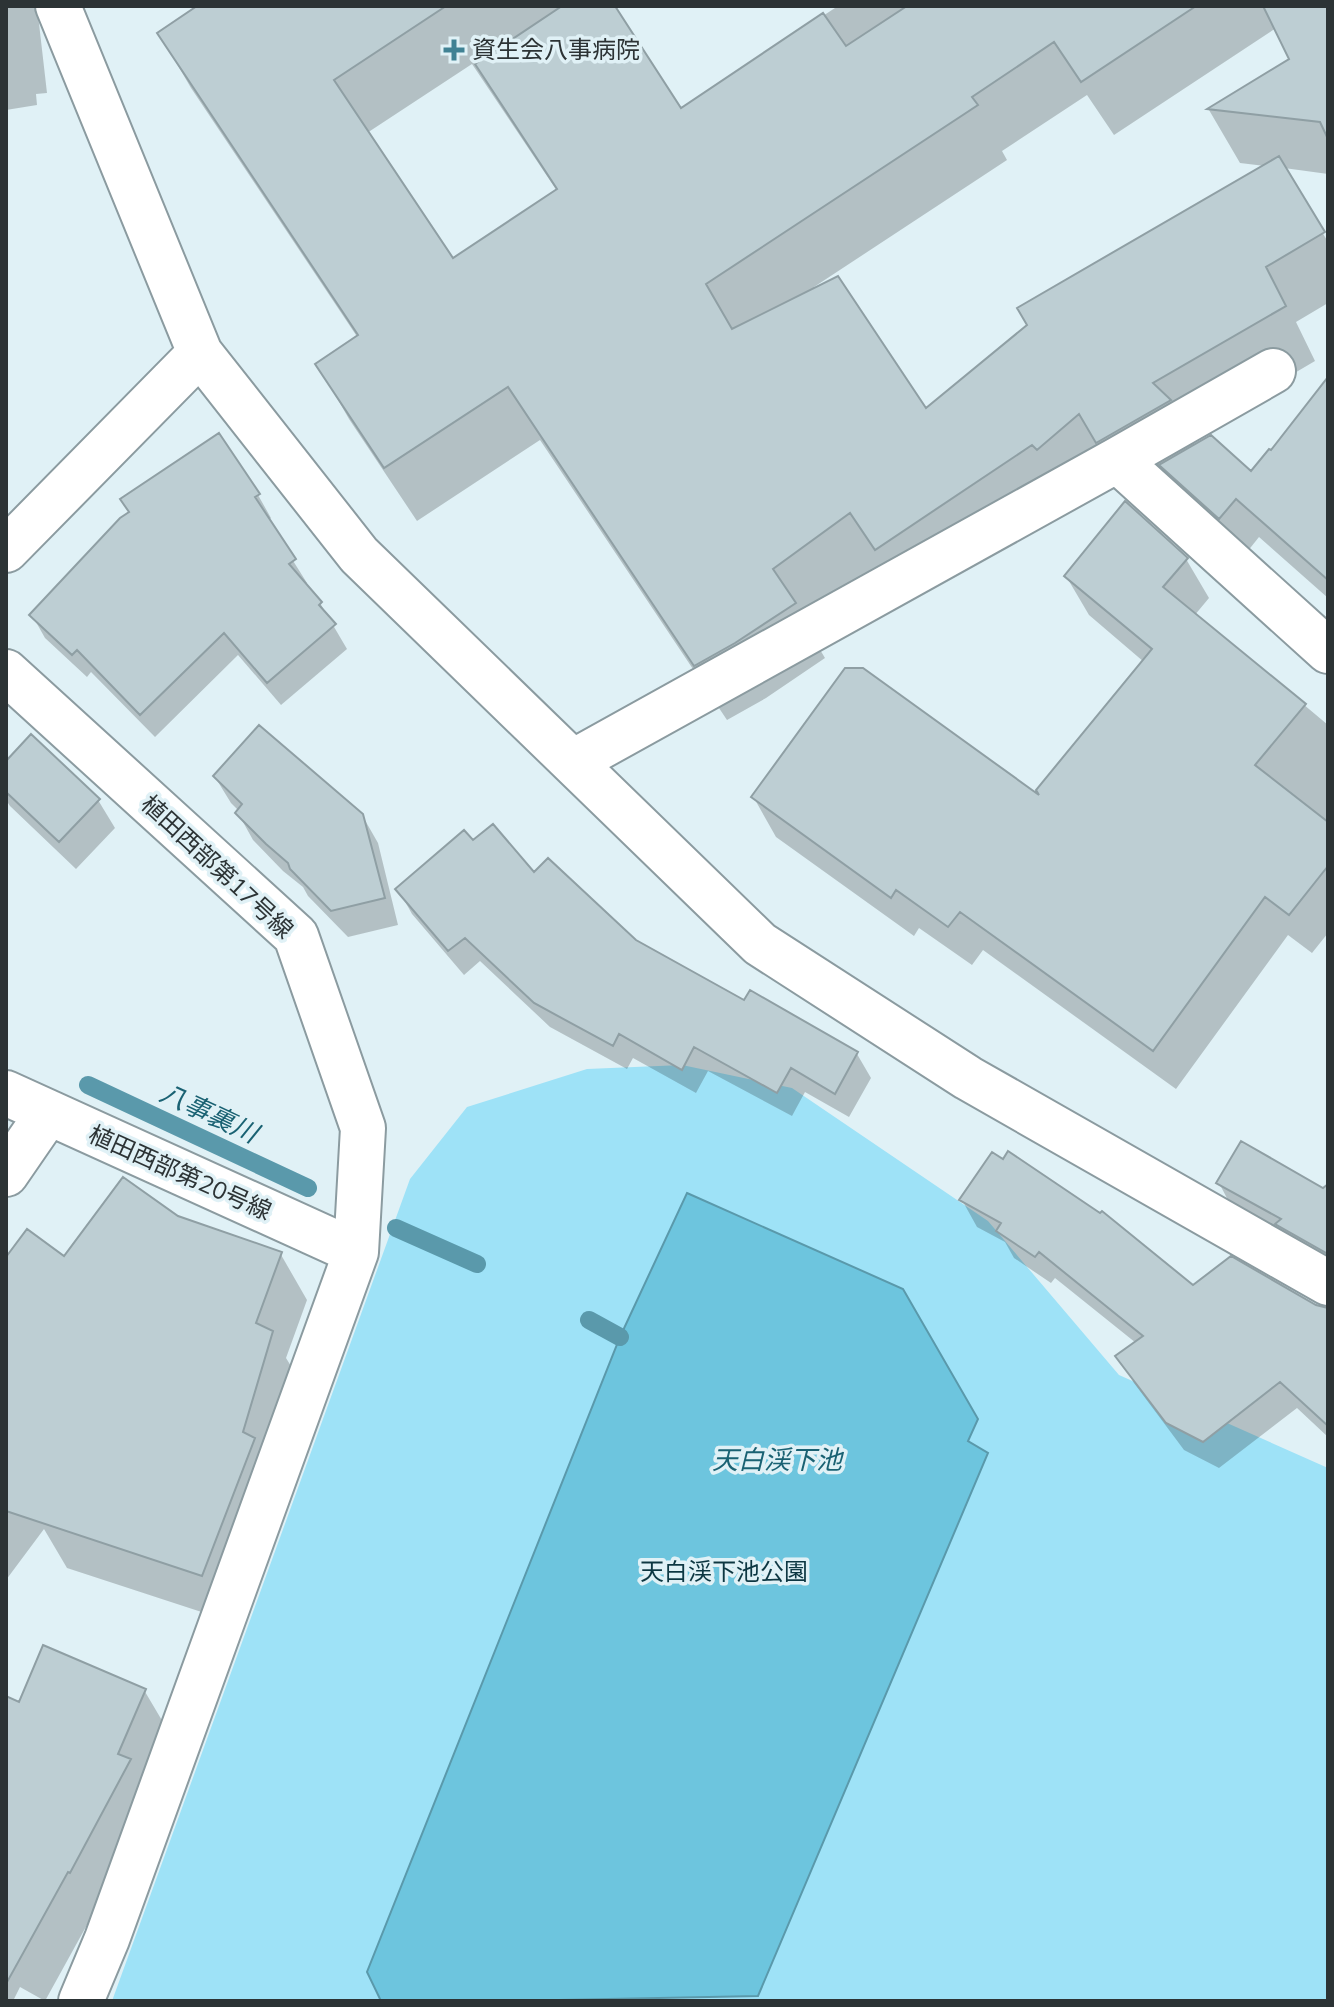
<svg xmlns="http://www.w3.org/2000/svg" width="1334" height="2007" viewBox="0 0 1334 2007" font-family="Mulish,'Noto Sans JP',sans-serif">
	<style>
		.green { fill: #9ee2f7 }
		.water { fill: #6dc5de; stroke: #5a99ab; stroke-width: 2 }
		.shadow { fill: #0003; fill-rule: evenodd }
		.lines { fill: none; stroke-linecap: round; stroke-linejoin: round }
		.stream { stroke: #5a99ab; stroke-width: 18 }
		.building { fill: #bdced3; stroke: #8f9fa4; stroke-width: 2 }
		.street-casing { stroke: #8b9ba0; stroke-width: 48 }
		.street { stroke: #fff; stroke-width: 44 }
		.poi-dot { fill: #408294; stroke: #e0f1f6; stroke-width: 3 }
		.labels { text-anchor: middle; stroke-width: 7; stroke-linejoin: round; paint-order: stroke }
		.poi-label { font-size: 24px; fill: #2c3335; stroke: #e0f1f6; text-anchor: start }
		.street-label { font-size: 24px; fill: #2c3335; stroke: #e0f1f6 }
		.park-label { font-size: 24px; fill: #0d3742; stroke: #e0f1f6 }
		.water-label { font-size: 26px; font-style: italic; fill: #1a6273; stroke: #e0f1f6 }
	</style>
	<rect width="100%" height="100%" fill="#e0f1f6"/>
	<path class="green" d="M 682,1065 L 792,1088 L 988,1221 L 1119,1375 L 1328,1468 L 1328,2001 L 112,2001 L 410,1179 L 467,1107 L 587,1069 Z"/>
	<path class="water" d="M 687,1193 L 903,1289 L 978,1419 L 968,1441 L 988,1453 L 758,1996 L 509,2001 L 381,2001 L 367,1972 L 620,1337 Z"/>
	<path class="shadow" d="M 6,6 L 37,6 L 47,93 L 36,94 L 37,105 L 6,110 Z
		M 201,6 L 613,6 L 680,110 L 838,6 L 1328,6 L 1328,174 L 1284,168 L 1328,242 L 1328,303 L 1296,322 L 1315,361 L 1189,435 L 1196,446 L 1251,474 L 1328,422 L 1328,598 L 1259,537 L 1243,557 L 1184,504 L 1167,474 L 1129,496 L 1112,466 L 908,603 L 882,566 L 804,623 L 825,658 L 766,698 L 727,720 L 540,440 L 417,521 L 349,419 L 318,365 L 358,338 L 191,88 L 159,33 ZM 1276,28 L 1292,60 L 1209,110 L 1240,163 L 1265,166 L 926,411 L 814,287 L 1007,160 L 1002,151 L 1087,95 L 1114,135 ZM 472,64 L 557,191 L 453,261 L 367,133 Z
		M 258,495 L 271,518 L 268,521 L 307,583 L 304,585 L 320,603 L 347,649 L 281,705 L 238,655 L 155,737 L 91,672 L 87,677 L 45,638 L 32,615 Z
		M 1186,559 L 1209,598 L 1194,616 L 1252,661 L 1328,725 L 1328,933 L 1312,953 L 1288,935 L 1176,1089 L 983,950 L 972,965 L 919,928 L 914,936 L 776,837 L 754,798 L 1045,801 L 1144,662 L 1089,615 L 1066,576 Z
		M 6,764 L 98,800 L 115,828 L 76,869 L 10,806 L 6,800 Z
		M 215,777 L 362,815 L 378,843 L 398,925 L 348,937 L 308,896 L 303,887 L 283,871 L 253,840 L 238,813 L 239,811 L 231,803 Z
		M 472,843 L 534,875 L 635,942 L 745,1003 L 857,1054 L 871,1078 L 849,1117 L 805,1092 L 792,1116 L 708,1071 L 696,1093 L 633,1058 L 627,1069 L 550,1027 L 480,961 L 464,975 L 412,914 L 398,889 Z
		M 1219,1183 L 1328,1192 L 1328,1265 L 1288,1242 L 1281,1231 L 1229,1202 Z
		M 962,1200 L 1193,1287 L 1328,1310 L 1328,1437 L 1297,1408 L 1219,1468 L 1184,1450 L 1134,1383 L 1118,1356 L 1136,1343 L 1055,1278 L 1051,1283 L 1014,1258 L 1005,1242 L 977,1227 Z
		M 177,1218 L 280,1253 L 307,1300 L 286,1358 L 299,1379 L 229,1621 L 67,1568 L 44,1529 L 6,1580 L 6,1260 L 65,1259 Z
		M 144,1690 L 170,1734 L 93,1914 L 45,2001 L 20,1987 L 13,2001 L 6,2001 L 6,1698 L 20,1704 Z"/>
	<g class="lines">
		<path class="stream" d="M 88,1085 L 308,1188
			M 396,1228 L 477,1264
			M 589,1320 L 620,1337"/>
	</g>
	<path class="building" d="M 197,6 L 446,6 L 334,80 L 453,258 L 557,189 L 475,64 L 562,6 L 615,6 L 681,108 L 823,13 L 846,46 L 907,6 L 1196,6 L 1081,82 L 1054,42 L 972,97 L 978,105 L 706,284 L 732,329 L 838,276 L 926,408 L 1027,325 L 1017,308 L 1279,156 L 1325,232 L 1266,267 L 1286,306 L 1153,383 L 1171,400 L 1096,443 L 1079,414 L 1037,450 L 1032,445 L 875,550 L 850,513 L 773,569 L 796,603 L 735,643 L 694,666 L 508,387 L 384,468 L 315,364 L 358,335 L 157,33 Z
		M 1263,6 L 1328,6 L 1328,139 L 1320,122 L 1207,109 L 1289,59 Z
		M 1328,377 L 1328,580 L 1236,499 L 1219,519 L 1159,465 L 1211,435 L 1251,471 L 1269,449 L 1271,450 Z
		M 219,433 L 260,494 L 255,497 L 296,559 L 289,564 L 322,602 L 319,605 L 336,624 L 267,683 L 224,633 L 140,715 L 77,650 L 72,655 L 29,615 L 120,518 L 129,512 L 120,499 Z
		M 1125,501 L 1188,558 L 1163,587 L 1306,704 L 1255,765 L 1328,822 L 1328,866 L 1289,915 L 1265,897 L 1153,1051 L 960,912 L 948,927 L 896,890 L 891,898 L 751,797 L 845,668 L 863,668 L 1039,795 L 1036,790 L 1152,649 L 1064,576 Z
		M 259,725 L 363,814 L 385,898 L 331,911 L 290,869 L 288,863 L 266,844 L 235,813 L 242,804 L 213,776 Z
		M 31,734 L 100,799 L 59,842 L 6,792 L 6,761 Z
		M 493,824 L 534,872 L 548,858 L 636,940 L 744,1000 L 750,990 L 858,1052 L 835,1094 L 791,1068 L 777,1093 L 694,1047 L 682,1070 L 619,1034 L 613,1046 L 534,1003 L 465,938 L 448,951 L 395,889 L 464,830 L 473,840 Z
		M 1241,1141 L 1323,1188 L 1328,1184 L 1328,1254 L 1275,1224 L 1281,1219 L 1216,1183 Z
		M 1008,1151 L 1100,1213 L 1102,1211 L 1193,1285 L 1231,1256 L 1316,1305 L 1328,1308 L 1328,1426 L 1280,1382 L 1203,1442 L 1166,1423 L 1115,1356 L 1143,1336 L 1039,1252 L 1035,1257 L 996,1231 L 1001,1223 L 959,1200 L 992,1152 L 1003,1159 Z
		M 123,1177 L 178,1216 L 282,1252 L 256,1323 L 273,1331 L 243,1432 L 255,1438 L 202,1576 L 6,1511 L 6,1257 L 27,1229 L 64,1256 Z
		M 43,1645 L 146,1689 L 118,1754 L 131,1759 L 70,1873 L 68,1872 L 6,1984 L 6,1696 L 19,1702 Z"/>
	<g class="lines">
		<defs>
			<path id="street" d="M 58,6 L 200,353 L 359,555 L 760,944 L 968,1078 L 1328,1283
				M 1117,460 L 1328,651
				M 6,550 L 200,353
				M 6,672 L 296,936 L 363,1128 L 356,1252 L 107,1939 L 81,2001
				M 573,762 L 1117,460 L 1273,371
				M 6,1093 L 356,1252
				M 6,1174 L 48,1113"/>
		</defs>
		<use href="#street" class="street-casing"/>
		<use href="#street" class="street"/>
	</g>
	<path class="poi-dot" d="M450 38h8v8h8v8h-8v8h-8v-8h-8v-8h8z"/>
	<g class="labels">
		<g class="poi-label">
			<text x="472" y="58">資生会八事病院</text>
		</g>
		<g class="street-label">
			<text transform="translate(217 867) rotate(43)" y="8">植田西部第17号線</text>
			<text transform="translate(180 1173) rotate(24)" y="8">植田西部第20号線</text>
		</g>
		<g class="park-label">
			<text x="724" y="1580">天白渓下池公園</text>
		</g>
		<g class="water-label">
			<text transform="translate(209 1113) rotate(25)" y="9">八事裏川</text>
			<text x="777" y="1469">天白渓下池</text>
		</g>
	</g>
	<rect width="1334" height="2007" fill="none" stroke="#2c3335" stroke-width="16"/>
</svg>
